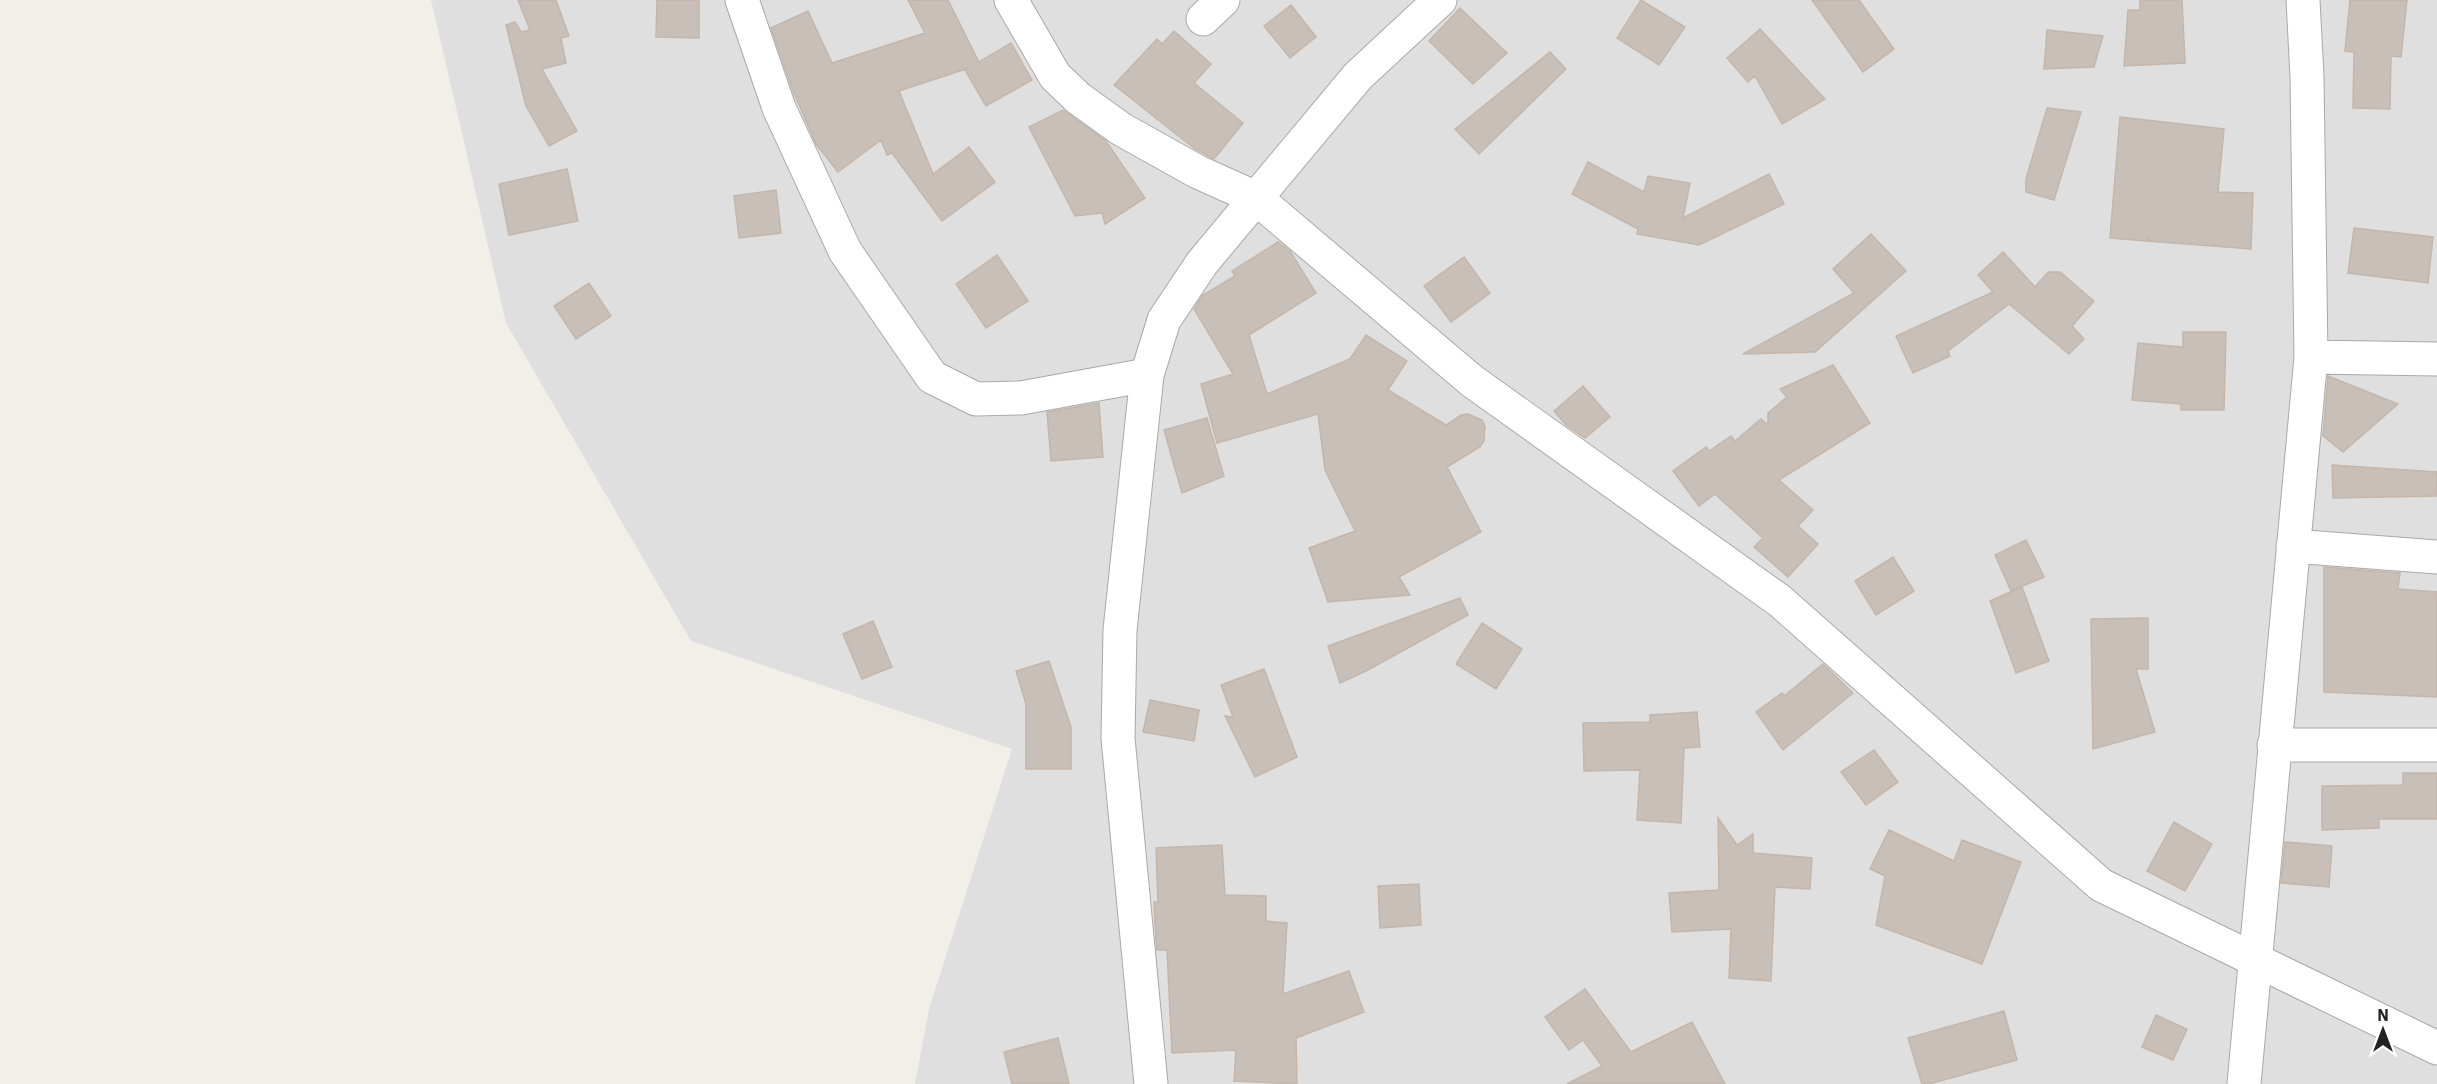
<svg xmlns="http://www.w3.org/2000/svg" width="2437" height="1084" viewBox="0 0 2437 1084" font-family="'IBM Plex Sans',sans-serif">
	<style>
		.residential { fill: #e0dfdf }
		.building { fill: #c7bfb8; stroke: #c4b6ab; stroke-width: 1.5 }
		.lines { fill: none; stroke-linecap: round; stroke-linejoin: round }
		.minor-casing { stroke: #a9a9a9; stroke-width: 35 }
		.minor { stroke: #fff; stroke-width: 33 }
	</style>
	<rect width="100%" height="100%" fill="#f2efe9"/>
	<path class="residential" d="M 431,0 L 2437,0 L 2437,1084 L 915,1084 L 929,1009 L 1012,749 L 691,641 L 506,323 Z"/>
	<path class="building" d="M 518,0 L 556,0 L 569,36 L 561,38 L 566,63 L 542,69 L 577,131 L 549,146 L 526,106 L 506,25 L 515,22 L 521,32 L 530,30 Z
		M 657,0 L 699,0 L 699,38 L 656,37 Z
		M 908,0 L 948,0 L 979,62 L 1011,43 L 1032,80 L 986,106 L 965,70 L 969,68 L 899,91 L 933,174 L 969,147 L 995,182 L 942,221 L 892,153 L 887,155 L 881,140 L 838,172 L 816,144 L 793,91 L 771,28 L 808,11 L 832,63 L 925,33 Z
		M 1641,0 L 1685,27 L 1659,65 L 1617,38 Z
		M 1812,0 L 1859,0 L 1894,49 L 1863,72 Z
		M 2140,0 L 2182,0 L 2185,63 L 2124,66 L 2128,10 L 2140,10 Z
		M 2350,0 L 2407,0 L 2401,57 L 2391,56 L 2390,109 L 2353,108 L 2354,52 L 2345,51 Z
		M 1291,5 L 1316,37 L 1290,58 L 1264,26 Z
		M 1460,8 L 1507,53 L 1473,84 L 1429,41 Z
		M 1760,29 L 1825,99 L 1782,124 L 1755,76 L 1748,82 L 1727,58 Z
		M 2047,30 L 2103,36 L 2094,67 L 2044,69 Z
		M 1174,31 L 1211,64 L 1194,83 L 1243,123 L 1214,159 L 1194,148 L 1114,85 L 1157,39 L 1162,44 Z
		M 1550,52 L 1566,69 L 1479,154 L 1455,129 Z
		M 2047,108 L 2081,112 L 2054,200 L 2026,192 L 2026,179 Z
		M 1063,110 L 1106,141 L 1145,198 L 1105,224 L 1102,213 L 1075,216 L 1029,127 Z
		M 2120,117 L 2224,129 L 2218,192 L 2253,193 L 2251,249 L 2148,241 L 2149,238 L 2146,241 L 2110,238 Z
		M 1588,162 L 1644,192 L 1648,176 L 1690,183 L 1683,218 L 1769,174 L 1784,204 L 1699,245 L 1637,234 L 1638,229 L 1572,194 Z
		M 567,169 L 578,221 L 509,235 L 499,184 Z
		M 776,190 L 781,233 L 739,238 L 734,196 Z
		M 2354,228 L 2433,237 L 2428,283 L 2348,273 Z
		M 1871,234 L 1906,271 L 1815,352 L 1743,354 L 1854,293 L 1833,269 Z
		M 1278,242 L 1290,251 L 1316,293 L 1249,335 L 1267,394 L 1350,359 L 1366,335 L 1407,361 L 1388,390 L 1446,425 L 1461,415 L 1468,414 L 1482,420 L 1485,427 L 1484,441 L 1480,447 L 1447,467 L 1481,532 L 1399,577 L 1410,595 L 1328,602 L 1309,548 L 1355,531 L 1325,470 L 1318,414 L 1217,443 L 1201,384 L 1233,374 L 1194,309 L 1203,295 L 1235,276 L 1232,271 Z
		M 2003,252 L 2035,287 L 2048,272 L 2060,272 L 2094,301 L 2072,326 L 2084,339 L 2069,354 L 2009,304 L 1948,351 L 1950,356 L 1913,373 L 1896,336 L 1993,292 L 1978,275 Z
		M 997,255 L 1028,301 L 986,328 L 956,284 Z
		M 1464,257 L 1490,293 L 1451,322 L 1424,286 Z
		M 589,283 L 611,316 L 576,339 L 554,306 Z
		M 2183,332 L 2226,332 L 2224,410 L 2181,410 L 2181,404 L 2132,400 L 2138,343 L 2183,347 Z
		M 1833,365 L 1870,423 L 1779,480 L 1813,510 L 1798,526 L 1818,544 L 1788,577 L 1754,547 L 1763,538 L 1715,494 L 1699,506 L 1673,471 L 1706,447 L 1709,451 L 1731,436 L 1735,441 L 1761,419 L 1768,425 L 1768,413 L 1787,397 L 1780,389 Z
		M 2328,376 L 2398,404 L 2343,452 L 2323,436 Z
		M 1583,386 L 1610,417 L 1585,438 L 1566,425 L 1554,411 Z
		M 1099,403 L 1103,457 L 1051,461 L 1047,412 Z
		M 1207,418 L 1224,476 L 1182,493 L 1164,430 Z
		M 2332,465 L 2437,472 L 2437,496 L 2333,498 Z
		M 2026,540 L 2044,577 L 2011,591 L 1995,555 Z
		M 1893,557 L 1914,591 L 1876,615 L 1855,581 Z
		M 2324,567 L 2400,573 L 2398,589 L 2437,592 L 2437,697 L 2324,692 Z
		M 2022,587 L 2049,661 L 2016,673 L 1990,601 Z
		M 1460,598 L 1468,615 L 1366,671 L 1340,683 L 1328,646 Z
		M 2148,618 L 2148,669 L 2136,669 L 2155,732 L 2093,749 L 2091,619 Z
		M 873,621 L 892,667 L 862,679 L 843,634 Z
		M 1482,623 L 1522,649 L 1496,689 L 1456,664 Z
		M 1049,661 L 1071,727 L 1071,769 L 1026,769 L 1026,704 L 1016,671 Z
		M 1823,664 L 1853,693 L 1783,750 L 1756,712 L 1782,693 L 1784,696 Z
		M 1264,669 L 1297,757 L 1255,777 L 1225,716 L 1233,717 L 1221,685 Z
		M 1150,700 L 1199,710 L 1194,741 L 1143,732 Z
		M 1697,712 L 1700,747 L 1684,748 L 1681,823 L 1637,820 L 1640,770 L 1584,771 L 1583,723 L 1650,722 L 1650,715 Z
		M 1874,750 L 1898,782 L 1866,805 L 1841,772 Z
		M 2403,773 L 2437,773 L 2437,819 L 2379,819 L 2379,828 L 2322,830 L 2322,786 L 2403,785 Z
		M 1718,818 L 1737,845 L 1753,834 L 1753,853 L 1812,858 L 1810,889 L 1775,887 L 1771,981 L 1729,978 L 1731,929 L 1672,932 L 1669,893 L 1719,890 Z
		M 2174,822 L 2212,844 L 2185,891 L 2147,871 Z
		M 1889,830 L 1954,861 L 1962,840 L 2021,862 L 1982,964 L 1876,925 L 1885,876 L 1870,869 Z
		M 2285,842 L 2332,846 L 2329,887 L 2281,883 Z
		M 1222,845 L 1225,895 L 1266,896 L 1266,921 L 1287,923 L 1283,994 L 1349,971 L 1364,1012 L 1296,1038 L 1297,1084 L 1234,1081 L 1236,1050 L 1172,1053 L 1167,950 L 1157,950 L 1156,940 L 1154,902 L 1158,902 L 1156,848 Z
		M 1419,884 L 1421,925 L 1380,928 L 1378,886 Z
		M 1585,989 L 1631,1052 L 1692,1022 L 1725,1084 L 1567,1084 L 1602,1066 L 1583,1040 L 1569,1050 L 1545,1017 Z
		M 2004,1011 L 2017,1060 L 1929,1084 L 1922,1084 L 1908,1038 Z
		M 2156,1015 L 2187,1029 L 2173,1060 L 2142,1047 Z
		M 1058,1038 L 1069,1084 L 1012,1084 L 1004,1052 Z"/>
	<g class="lines">
		<defs>
			<path id="minor" d="M 742,0 L 779,108 L 845,251 L 932,377 L 976,399 L 1021,398 L 1147,375
				M 1011,0 L 1055,76 L 1078,98 L 1121,129 L 1198,172 L 1256,198 L 1472,381 L 1780,601 L 2101,885 L 2437,1048
				M 1203,19 L 1223,0
				M 2311,357 L 2437,359
				M 2293,546 L 2437,557
				M 2274,745 L 2437,745
				M 1151,1084 L 1118,738 L 1120,630 L 1147,375 L 1164,320 L 1202,263 L 1358,76 L 1440,0
				M 2244,1084 L 2311,357 L 2307,77 L 2303,0"/>
		</defs>
		<use href="#minor" class="minor-casing"/>
		<use href="#minor" class="minor"/>
	</g>
	<g transform="translate(2383 1030)" stroke="#ffffff" stroke-width="4.5" paint-order="stroke">
	<path d="M0-4.5L10 22L0 15L-10 22Z" fill="#222222"/>
	<text y="-9" font-size="16" font-weight="bold" text-anchor="middle" fill="#222222">N</text>
	</g>
</svg>
